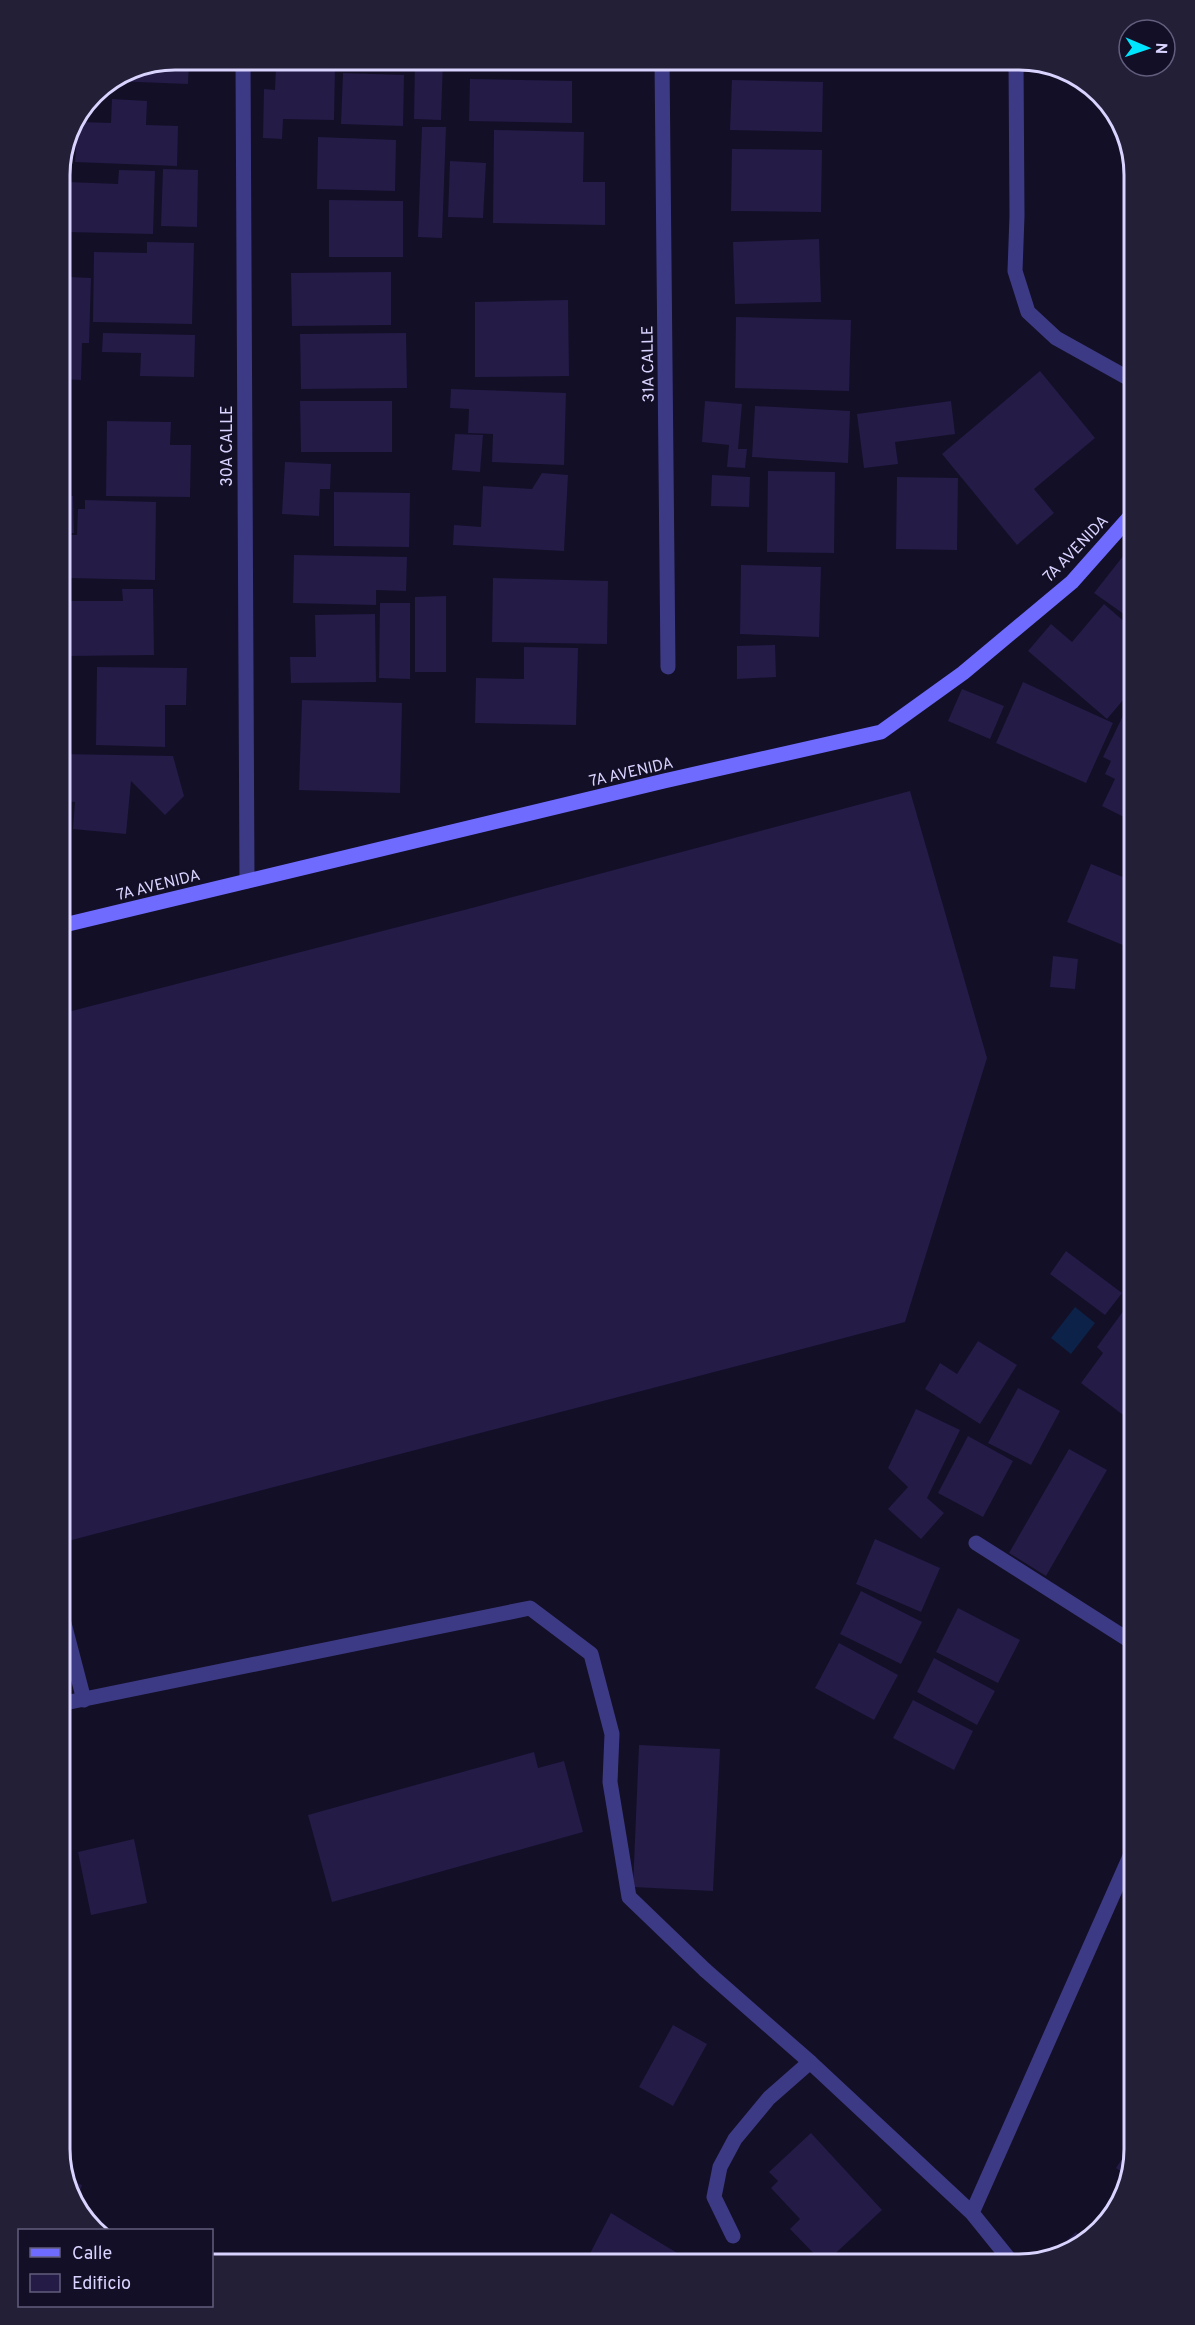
<svg xmlns="http://www.w3.org/2000/svg" width="1195" height="2325" viewBox="0 0 1195 2325" font-family="Overpass,sans-serif">
	<style>
		.water { fill: #0c2248 }
		.building { fill: #241b47 }
		.lines { fill: none; stroke-linecap: round; stroke-linejoin: round }
		.lane { stroke: #3d3a85; stroke-width: 15 }
		.street { stroke: #3d3a85; stroke-width: 15 }
		.secondary { stroke: #6f6bff; stroke-width: 15 }
		.labels { text-anchor: middle; stroke-width: 4.5; stroke-linejoin: round; paint-order: stroke }
		.street-label { font-size: 16px; fill: #d9d4ff; stroke: #130f26 }
		.rim { fill: none; stroke: #d9d4ff; stroke-width: 3 }
	</style>
	<rect width="100%" height="100%" fill="#130f26"/>
	<path class="water" d="M 1075,1307 L 1095,1323 L 1071,1354 L 1051,1338 Z"/>
	<path class="building" d="M 176,60 L 189,60 L 188,84 L 113,81 L 132,69 Z
		M 415,60 L 443,60 L 441,120 L 414,119 Z
		M 730,60 L 816,60 L 816,64 L 730,63 Z
		M 276,66 L 335,68 L 334,120 L 283,119 L 282,139 L 263,138 L 264,89 L 275,90 Z
		M 343,73 L 404,75 L 403,126 L 341,124 Z
		M 470,79 L 572,81 L 572,123 L 469,121 Z
		M 732,80 L 823,82 L 822,132 L 730,130 Z
		M 112,99 L 147,101 L 146,125 L 178,126 L 177,166 L 75,162 L 77,132 L 81,122 L 111,123 Z
		M 422,127 L 446,127 L 442,238 L 418,237 Z
		M 494,130 L 584,132 L 583,182 L 605,182 L 605,225 L 493,223 Z
		M 318,137 L 396,140 L 395,191 L 317,189 Z
		M 732,149 L 822,150 L 821,212 L 731,211 Z
		M 450,161 L 486,163 L 483,218 L 448,217 Z
		M 163,169 L 198,170 L 197,227 L 161,226 Z
		M 119,170 L 155,171 L 153,234 L 66,232 L 68,182 L 118,184 Z
		M 329,200 L 403,201 L 403,257 L 329,257 Z
		M 60,234 L 70,234 L 70,277 L 91,278 L 89,343 L 82,343 L 81,380 L 60,379 Z
		M 819,239 L 821,302 L 735,304 L 733,242 Z
		M 147,242 L 194,243 L 192,324 L 93,322 L 94,252 L 147,253 Z
		M 391,272 L 391,325 L 292,326 L 291,273 Z
		M 568,300 L 569,376 L 475,377 L 475,302 Z
		M 736,317 L 851,320 L 849,391 L 735,388 Z
		M 103,333 L 195,335 L 194,377 L 140,376 L 141,353 L 102,352 Z
		M 406,333 L 407,388 L 301,389 L 300,334 Z
		M 1040,371 L 1095,438 L 1034,489 L 1054,513 L 1017,545 L 942,454 Z
		M 451,389 L 566,393 L 564,465 L 492,462 L 493,434 L 468,433 L 469,409 L 450,408 Z
		M 300,401 L 392,401 L 392,452 L 301,452 Z
		M 705,401 L 742,404 L 738,449 L 747,449 L 745,468 L 727,467 L 729,445 L 702,442 Z
		M 951,401 L 955,434 L 895,442 L 898,464 L 864,468 L 857,414 Z
		M 755,406 L 850,411 L 848,463 L 752,457 Z
		M 107,421 L 171,422 L 170,445 L 191,445 L 190,497 L 106,496 Z
		M 455,434 L 483,435 L 480,472 L 452,470 Z
		M 285,462 L 331,464 L 330,489 L 320,489 L 319,516 L 282,514 Z
		M 768,471 L 835,472 L 834,553 L 767,552 Z
		M 542,473 L 568,475 L 564,551 L 453,545 L 454,525 L 481,527 L 483,486 L 532,489 Z
		M 712,475 L 750,477 L 749,507 L 711,506 Z
		M 897,477 L 958,478 L 957,550 L 896,549 Z
		M 334,492 L 410,493 L 409,547 L 334,546 Z
		M 60,496 L 73,496 L 74,533 L 65,534 L 66,583 L 60,583 Z
		M 85,500 L 156,502 L 155,580 L 69,578 L 70,535 L 77,535 L 78,509 L 85,509 Z
		M 1135,541 L 1135,622 L 1094,593 Z
		M 294,555 L 407,557 L 406,591 L 376,590 L 376,605 L 293,603 Z
		M 741,565 L 821,567 L 819,637 L 740,634 Z
		M 493,578 L 608,581 L 607,644 L 492,642 Z
		M 122,589 L 153,589 L 154,655 L 66,656 L 65,601 L 123,601 Z
		M 446,596 L 446,672 L 415,672 L 415,597 Z
		M 380,603 L 410,603 L 410,679 L 379,678 Z
		M 1104,604 L 1135,631 L 1135,686 L 1107,719 L 1028,651 L 1051,624 L 1072,642 Z
		M 375,614 L 376,682 L 291,683 L 290,657 L 316,657 L 315,615 Z
		M 775,645 L 776,677 L 737,679 L 737,646 Z
		M 524,647 L 578,648 L 576,725 L 475,723 L 476,678 L 524,679 Z
		M 97,667 L 187,668 L 186,705 L 165,705 L 165,747 L 96,745 Z
		M 1023,682 L 1113,723 L 1086,783 L 996,743 Z
		M 962,689 L 1004,706 L 990,739 L 948,721 Z
		M 1135,691 L 1135,742 L 1126,759 L 1135,764 L 1135,800 L 1126,818 L 1102,806 L 1115,779 L 1105,774 L 1111,761 L 1103,757 Z
		M 302,700 L 402,703 L 400,793 L 299,790 Z
		M 60,754 L 173,756 L 184,796 L 165,815 L 131,781 L 126,834 L 73,829 L 75,802 L 60,801 Z
		M 910,791 L 987,1058 L 905,1322 L 68,1541 L 60,1508 L 60,1014 L 468,909 Z
		M 1091,864 L 1135,882 L 1135,950 L 1067,922 Z
		M 1053,956 L 1078,959 L 1075,989 L 1050,987 Z
		M 1066,1251 L 1122,1293 L 1105,1315 L 1050,1274 Z
		M 1135,1295 L 1135,1424 L 1081,1383 L 1103,1353 L 1097,1347 Z
		M 978,1341 L 1017,1365 L 980,1424 L 925,1389 L 940,1363 L 957,1374 Z
		M 1018,1388 L 1060,1411 L 1031,1465 L 988,1443 Z
		M 916,1409 L 960,1430 L 927,1498 L 944,1513 L 921,1539 L 888,1509 L 908,1487 L 888,1468 Z
		M 968,1436 L 1013,1461 L 983,1517 L 938,1493 Z
		M 1069,1449 L 1107,1470 L 1046,1576 L 1009,1553 Z
		M 875,1539 L 940,1568 L 921,1612 L 856,1584 Z
		M 861,1591 L 922,1622 L 901,1664 L 840,1634 Z
		M 958,1608 L 1020,1640 L 998,1683 L 936,1652 Z
		M 839,1643 L 898,1675 L 874,1720 L 815,1688 Z
		M 934,1658 L 995,1691 L 977,1725 L 917,1692 Z
		M 913,1700 L 973,1731 L 954,1770 L 893,1738 Z
		M 639,1745 L 720,1749 L 713,1891 L 633,1887 Z
		M 534,1752 L 538,1768 L 564,1761 L 583,1832 L 332,1902 L 308,1815 Z
		M 134,1839 L 147,1903 L 91,1915 L 78,1852 Z
		M 673,2025 L 707,2044 L 673,2106 L 639,2087 Z
		M 1135,2096 L 1135,2121 L 1124,2115 Z
		M 811,2133 L 882,2210 L 824,2264 L 790,2229 L 800,2219 L 771,2188 L 778,2181 L 769,2172 Z
		M 1135,2136 L 1135,2149 L 1134,2153 L 1127,2148 Z
		M 1126,2153 L 1133,2158 L 1127,2176 L 1116,2168 Z
		M 66,2179 L 82,2185 L 76,2202 L 69,2193 Z
		M 611,2213 L 697,2265 L 584,2265 Z
		M 1076,2232 L 1083,2240 L 1063,2256 L 1051,2259 L 1049,2257 Z"/>
	<g class="lines">
		<path class="lane" d="M 60,1608 L 84,1700
			M 60,1704 L 530,1608 L 591,1654 L 612,1734 L 610,1782 L 629,1897 L 705,1970
			M 733,2236 L 714,2197 L 720,2167 L 735,2139 L 769,2098 L 810,2062"/>
		<path class="street" d="M 243,60 L 247,881
			M 662,60 L 668,667
			M 1016,60 L 1017,216 L 1015,271 L 1028,312 L 1056,338 L 1135,382
			M 976,1543 L 1135,1644
			M 705,1970 L 810,2062 L 972,2213 L 1014,2265
			M 972,2213 L 1135,1845"/>
		<path class="secondary" d="M 60,926 L 664,781 L 881,732 L 963,673 L 1072,582 L 1135,511"/>
	</g>
	<g class="labels">
		<g class="street-label">
			<text transform="translate(647 364) rotate(-91)" y="6">31A CALLE</text>
			<text transform="translate(226 446) rotate(-90)" y="6">30A CALLE</text>
			<text transform="translate(1075 548) rotate(-46)" y="6">7A AVENIDA</text>
			<text transform="translate(631 771) rotate(-13)" y="6">7A AVENIDA</text>
			<text transform="translate(158 884) rotate(-14)" y="6">7A AVENIDA</text>
		</g>
	</g>
	<path d="M0 0H1195V2325H0ZM175 70H1019A105 105 0 0 1 1124 175V2149A105 105 0 0 1 1019 2254H175A105 105 0 0 1 70 2149V175A105 105 0 0 1 175 70Z" fill="#231f37" fill-rule="evenodd"/>
	<path class="rim" d="M175 70H1019A105 105 0 0 1 1124 175V2149A105 105 0 0 1 1019 2254H175A105 105 0 0 1 70 2149V175A105 105 0 0 1 175 70Z"/>
	<rect x="18" y="2229" width="195" height="78" fill="#130f26" stroke="#625e7d" stroke-width="1.5"/>
	<rect x="30" y="2248" width="30" height="9" fill="#6f6bff" stroke="#625e7d" stroke-width="1.5"/>
	<text x="72" y="2259" font-size="18" fill="#d9d4ff">Calle</text>
	<rect x="30" y="2274" width="30" height="18" fill="#241b47" stroke="#625e7d" stroke-width="1.5"/>
	<text x="72" y="2289" font-size="18" fill="#d9d4ff">Edificio</text>
	<g transform="translate(1147 48) rotate(92)"><circle r="28" fill="#130f26" stroke="#625e7d" stroke-width="1.5"/>
	<path d="M0-4.5L10 22L0 15L-10 22Z" fill="#00e5ff"/>
	<text y="-9" font-size="16" font-weight="bold" text-anchor="middle" fill="#d9d4ff">N</text>
	</g>
</svg>
